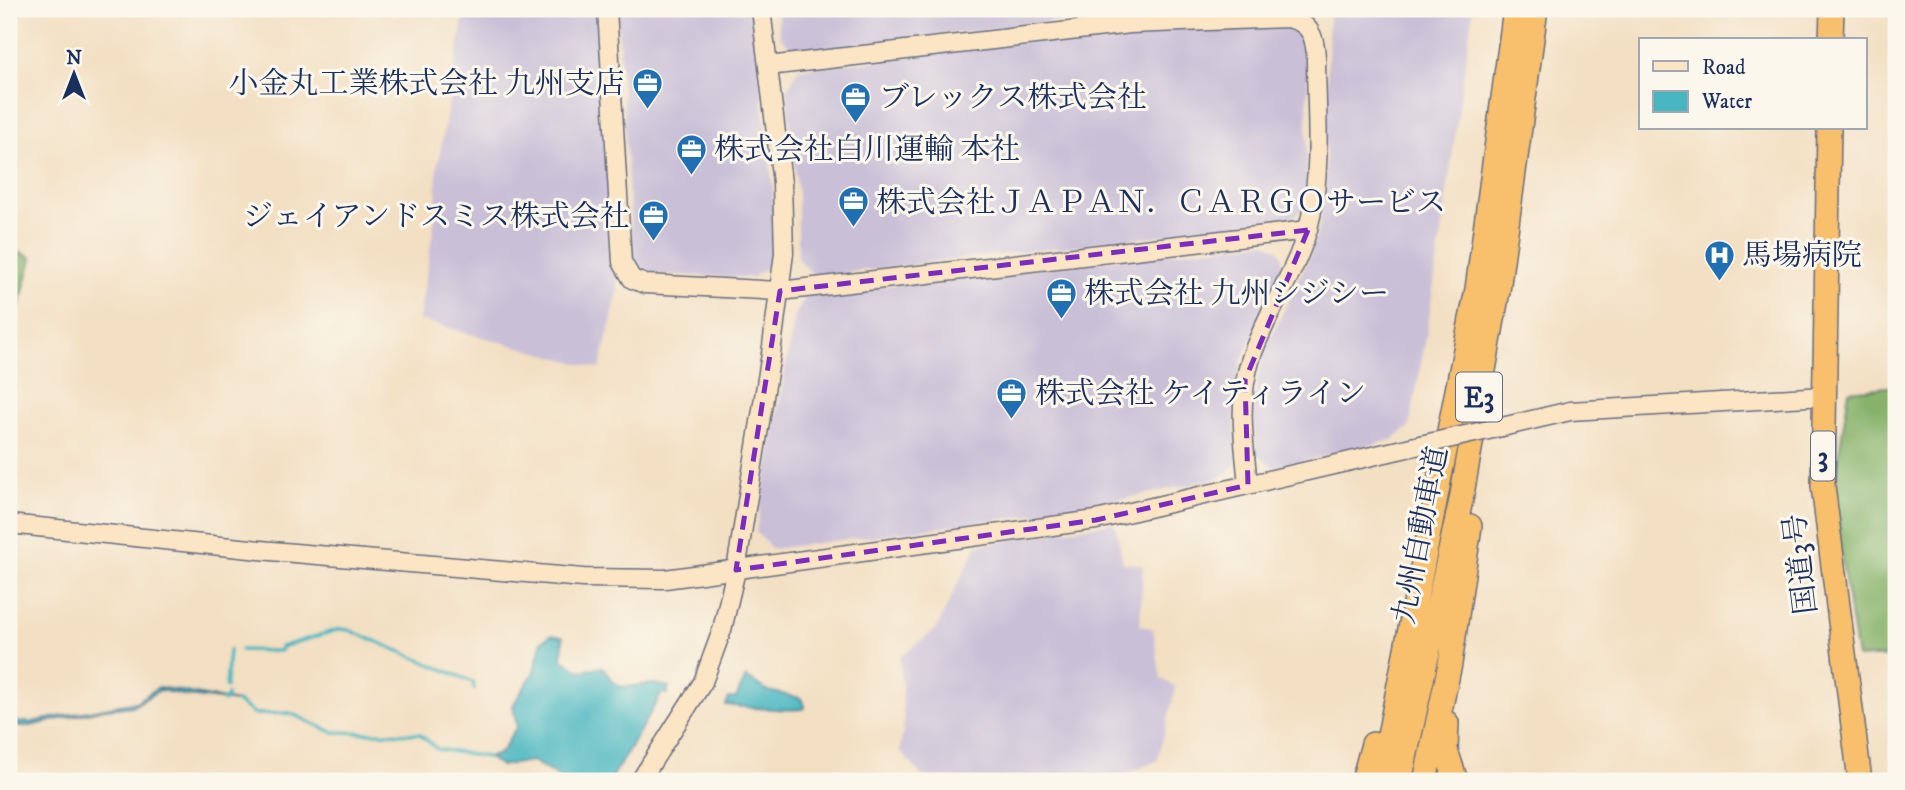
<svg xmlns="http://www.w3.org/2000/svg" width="1905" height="790" viewBox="0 0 1905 790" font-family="'IM FELL DW Pica','Noto Serif JP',serif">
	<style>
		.industrial { fill: #c9bfd7 }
		.forest { fill: #87b26a; stroke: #517064; stroke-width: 2 }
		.water { fill: #47b6c0; stroke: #31728f; stroke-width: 2 }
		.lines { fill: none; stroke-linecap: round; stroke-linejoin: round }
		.stream { stroke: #47b6c0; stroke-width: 3.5 }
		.secondary-casing { stroke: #676d81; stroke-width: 21 }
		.highway-casing { stroke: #676d81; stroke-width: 26 }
		.secondary { stroke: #fce5c4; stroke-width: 18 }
		.highway { stroke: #f8bf6c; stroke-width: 23 }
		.secondary-bridge-casing { stroke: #676d81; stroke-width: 21; stroke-linecap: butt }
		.secondary-bridge { stroke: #fce5c4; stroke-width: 18 }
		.marked { fill: none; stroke: #7b2cbf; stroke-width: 5; stroke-dasharray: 14 9; stroke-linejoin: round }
		.labels { text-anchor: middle; stroke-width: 6; stroke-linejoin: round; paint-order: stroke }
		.shield { fill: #fbf7ec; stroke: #5e6b89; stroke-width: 2 }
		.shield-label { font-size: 28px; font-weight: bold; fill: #1b2f5e }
		.poi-label { font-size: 30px; fill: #1b2f5e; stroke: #fbf7ec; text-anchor: start }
		.street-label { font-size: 30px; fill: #1b2f5e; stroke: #fbf7ec }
	</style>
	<rect width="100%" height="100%" fill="#fbf7ec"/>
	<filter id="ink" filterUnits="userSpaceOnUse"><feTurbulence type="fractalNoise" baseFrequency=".0143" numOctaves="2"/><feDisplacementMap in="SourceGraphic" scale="14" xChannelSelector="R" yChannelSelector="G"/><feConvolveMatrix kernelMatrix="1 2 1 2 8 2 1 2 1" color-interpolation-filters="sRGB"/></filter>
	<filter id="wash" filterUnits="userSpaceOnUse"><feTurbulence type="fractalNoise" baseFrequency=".00686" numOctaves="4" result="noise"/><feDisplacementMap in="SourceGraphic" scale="28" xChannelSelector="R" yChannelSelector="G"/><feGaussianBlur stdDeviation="1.57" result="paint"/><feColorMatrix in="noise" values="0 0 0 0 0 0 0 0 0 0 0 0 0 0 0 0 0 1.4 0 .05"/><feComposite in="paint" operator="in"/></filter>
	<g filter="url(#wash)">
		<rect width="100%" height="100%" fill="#f3dfc2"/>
		<path class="industrial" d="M 465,9 L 600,9 L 618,291 L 600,369 L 419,320 L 436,211 L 437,169 Z
			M 617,9 L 752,9 L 773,190 L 774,261 L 752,278 L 648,274 L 633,258 Z
			M 777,9 L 1109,9 L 1102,16 L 796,52 L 780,37 Z
			M 1329,9 L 1473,9 L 1427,332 L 1409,428 L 1392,440 L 1275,468 L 1256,453 L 1253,402 L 1264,352 L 1308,260 L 1320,225 L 1325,193 Z
			M 1227,26 L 1293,28 L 1302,34 L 1308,46 L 1306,199 L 1303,210 L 1285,221 L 815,276 L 798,260 L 798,194 L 786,92 L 798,69 L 1103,33 Z
			M 1264,242 L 1278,249 L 1282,255 L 1282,269 L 1241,361 L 1234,415 L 1237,462 L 1221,478 L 1072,510 L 772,549 L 756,532 L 795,315 L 807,295 Z
			M 1112,523 L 1116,527 L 1123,563 L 1143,565 L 1140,625 L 1153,629 L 1161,679 L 1176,687 L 1157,761 L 1110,781 L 1061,781 L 1062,778 L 974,780 L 922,776 L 900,751 L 904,722 L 900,657 L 936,629 L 977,545 Z"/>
		<path class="forest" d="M 9,246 L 32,258 L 19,307 L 9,310 Z
			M 1896,386 L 1896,656 L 1857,658 L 1842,561 L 1835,478 L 1849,391 Z"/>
		<path class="water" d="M 551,635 L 563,637 L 562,659 L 581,671 L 603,667 L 612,681 L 622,687 L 654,684 L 669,687 L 667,694 L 662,693 L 610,781 L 563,780 L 532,761 L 501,766 L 487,757 C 509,756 504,739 517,728 L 513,705 L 533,674 L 542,641 Z
			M 746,677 L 768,691 L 801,698 L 805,708 C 796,712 741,707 726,705 L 729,698 L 736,698 Z
			M 159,687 L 237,702 L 187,696 L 160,690 L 133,706 L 104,709 L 30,726 L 9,726 L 9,723 L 32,722 L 136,702 Z"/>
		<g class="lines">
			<path class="stream" d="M 241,650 L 280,651 L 281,647 L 340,629 L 349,630 L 473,682 L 474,689
				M 226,687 L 229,650
				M 223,701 L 226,701 L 227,695
				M 237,702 L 255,714 L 290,713 L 332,732 L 420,734 L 437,749 L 487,757"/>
		</g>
	</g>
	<g filter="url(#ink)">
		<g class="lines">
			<defs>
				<path id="secondary" d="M 607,9 L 622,262 L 632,279 L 645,284 L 780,291 L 1308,230
					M 768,66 L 1130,24 L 1287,18 C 1309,22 1315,35 1316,57 C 1316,108 1322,165 1311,216 C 1301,266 1267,310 1251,358 C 1237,400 1244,442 1248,485
					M 1502,427 L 1570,411 L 1824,396
					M 9,524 L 260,550 L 583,578 L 665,579 L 1096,520 L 1420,445
					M 640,781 L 703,682 L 722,630 L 736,570 L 771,354 L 784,253 L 782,183 L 761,9"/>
				<path id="highway" d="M 1831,40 L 1832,9
					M 1829,128 L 1823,486 L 1860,781
					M 1447,723 L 1446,750 L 1456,781
					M 1363,781 L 1373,744
					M 1380,781 L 1477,289 L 1515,9
					M 1400,781 L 1461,500 L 1498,291 L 1536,9
					M 1425,781 L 1450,664 L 1470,526"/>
			</defs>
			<use href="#secondary" class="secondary-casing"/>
			<use href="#highway" class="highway-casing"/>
			<use href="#secondary" class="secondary"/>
			<use href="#highway" class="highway"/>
			<defs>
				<path id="secondary-bridge" d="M 1420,445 L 1502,427"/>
			</defs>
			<use href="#secondary-bridge" class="secondary-bridge-casing"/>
			<use href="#secondary-bridge" class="secondary-bridge"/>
		</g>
	</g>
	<path class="marked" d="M 1308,230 L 1245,380 L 1248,485 L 1096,520 L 736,570 L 780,291 Z"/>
	<defs>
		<symbol id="office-pin" viewBox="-11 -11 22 30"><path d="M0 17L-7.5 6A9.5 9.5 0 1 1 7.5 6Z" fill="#1f6fb2" stroke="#fbf7ec"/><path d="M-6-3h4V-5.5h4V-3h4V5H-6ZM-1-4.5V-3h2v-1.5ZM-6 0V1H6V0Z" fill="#fff"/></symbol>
		<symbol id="hospital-pin" viewBox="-11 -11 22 30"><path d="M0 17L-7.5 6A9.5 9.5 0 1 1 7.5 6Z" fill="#1f6fb2" stroke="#fbf7ec"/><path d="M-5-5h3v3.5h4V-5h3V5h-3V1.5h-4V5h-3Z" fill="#fff"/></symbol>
	</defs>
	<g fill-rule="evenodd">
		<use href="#office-pin" x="630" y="66" width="35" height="47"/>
		<use href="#office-pin" x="838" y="80" width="35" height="47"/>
		<use href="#office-pin" x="674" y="132" width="35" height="47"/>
		<use href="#office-pin" x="836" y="184" width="35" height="47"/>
		<use href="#office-pin" x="636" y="198" width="35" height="47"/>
		<use href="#hospital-pin" x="1702" y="238" width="35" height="47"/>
		<use href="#office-pin" x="1044" y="276" width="35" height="47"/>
		<use href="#office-pin" x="994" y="376" width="35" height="47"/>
	</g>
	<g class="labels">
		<g class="shield">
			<rect x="1456" y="372.5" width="46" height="49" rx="5"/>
			<rect x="1811" y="431.5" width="24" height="49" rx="5"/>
		</g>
		<g class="shield-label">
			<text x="1479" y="407">E3</text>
			<text x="1823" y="466">3</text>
		</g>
		<g class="poi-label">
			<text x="625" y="93" text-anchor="end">小金丸工業株式会社 九州支店</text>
			<text x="879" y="107">ブレックス株式会社</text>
			<text x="714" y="159">株式会社白川運輸 本社</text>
			<text x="876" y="212">株式会社ＪＡＰＡＮ．ＣＡＲＧＯサービス</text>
			<text x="630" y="226" text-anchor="end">ジェイアンドスミス株式会社</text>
			<text x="1742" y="265">馬場病院</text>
			<text x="1084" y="303">株式会社 九州シジシー</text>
			<text x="1035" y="403">株式会社 ケイティライン</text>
		</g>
		<g class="street-label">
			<text transform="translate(1420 535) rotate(-79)" y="10">九州自動車道</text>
			<text transform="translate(1800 564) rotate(-97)" y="10">国道3号</text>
		</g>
	</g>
	<rect width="1905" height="790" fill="none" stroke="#fbf7ec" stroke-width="35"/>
	<rect x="1639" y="38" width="228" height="91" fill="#fbf7ec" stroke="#a1a7b3" stroke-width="2"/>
	<rect x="1653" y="61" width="35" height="10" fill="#fce5c4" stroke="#a1a7b3" stroke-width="2"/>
	<text x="1702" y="74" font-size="21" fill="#1b2f5e">Road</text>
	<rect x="1653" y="91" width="35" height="21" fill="#47b6c0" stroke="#a1a7b3" stroke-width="2"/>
	<text x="1702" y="108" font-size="21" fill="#1b2f5e">Water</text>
	<g transform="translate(74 74)" stroke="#fbf7ec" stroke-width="5" paint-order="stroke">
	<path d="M0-5L12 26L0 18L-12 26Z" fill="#1b2f5e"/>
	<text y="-10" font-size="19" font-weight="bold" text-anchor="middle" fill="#1b2f5e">N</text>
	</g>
</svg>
